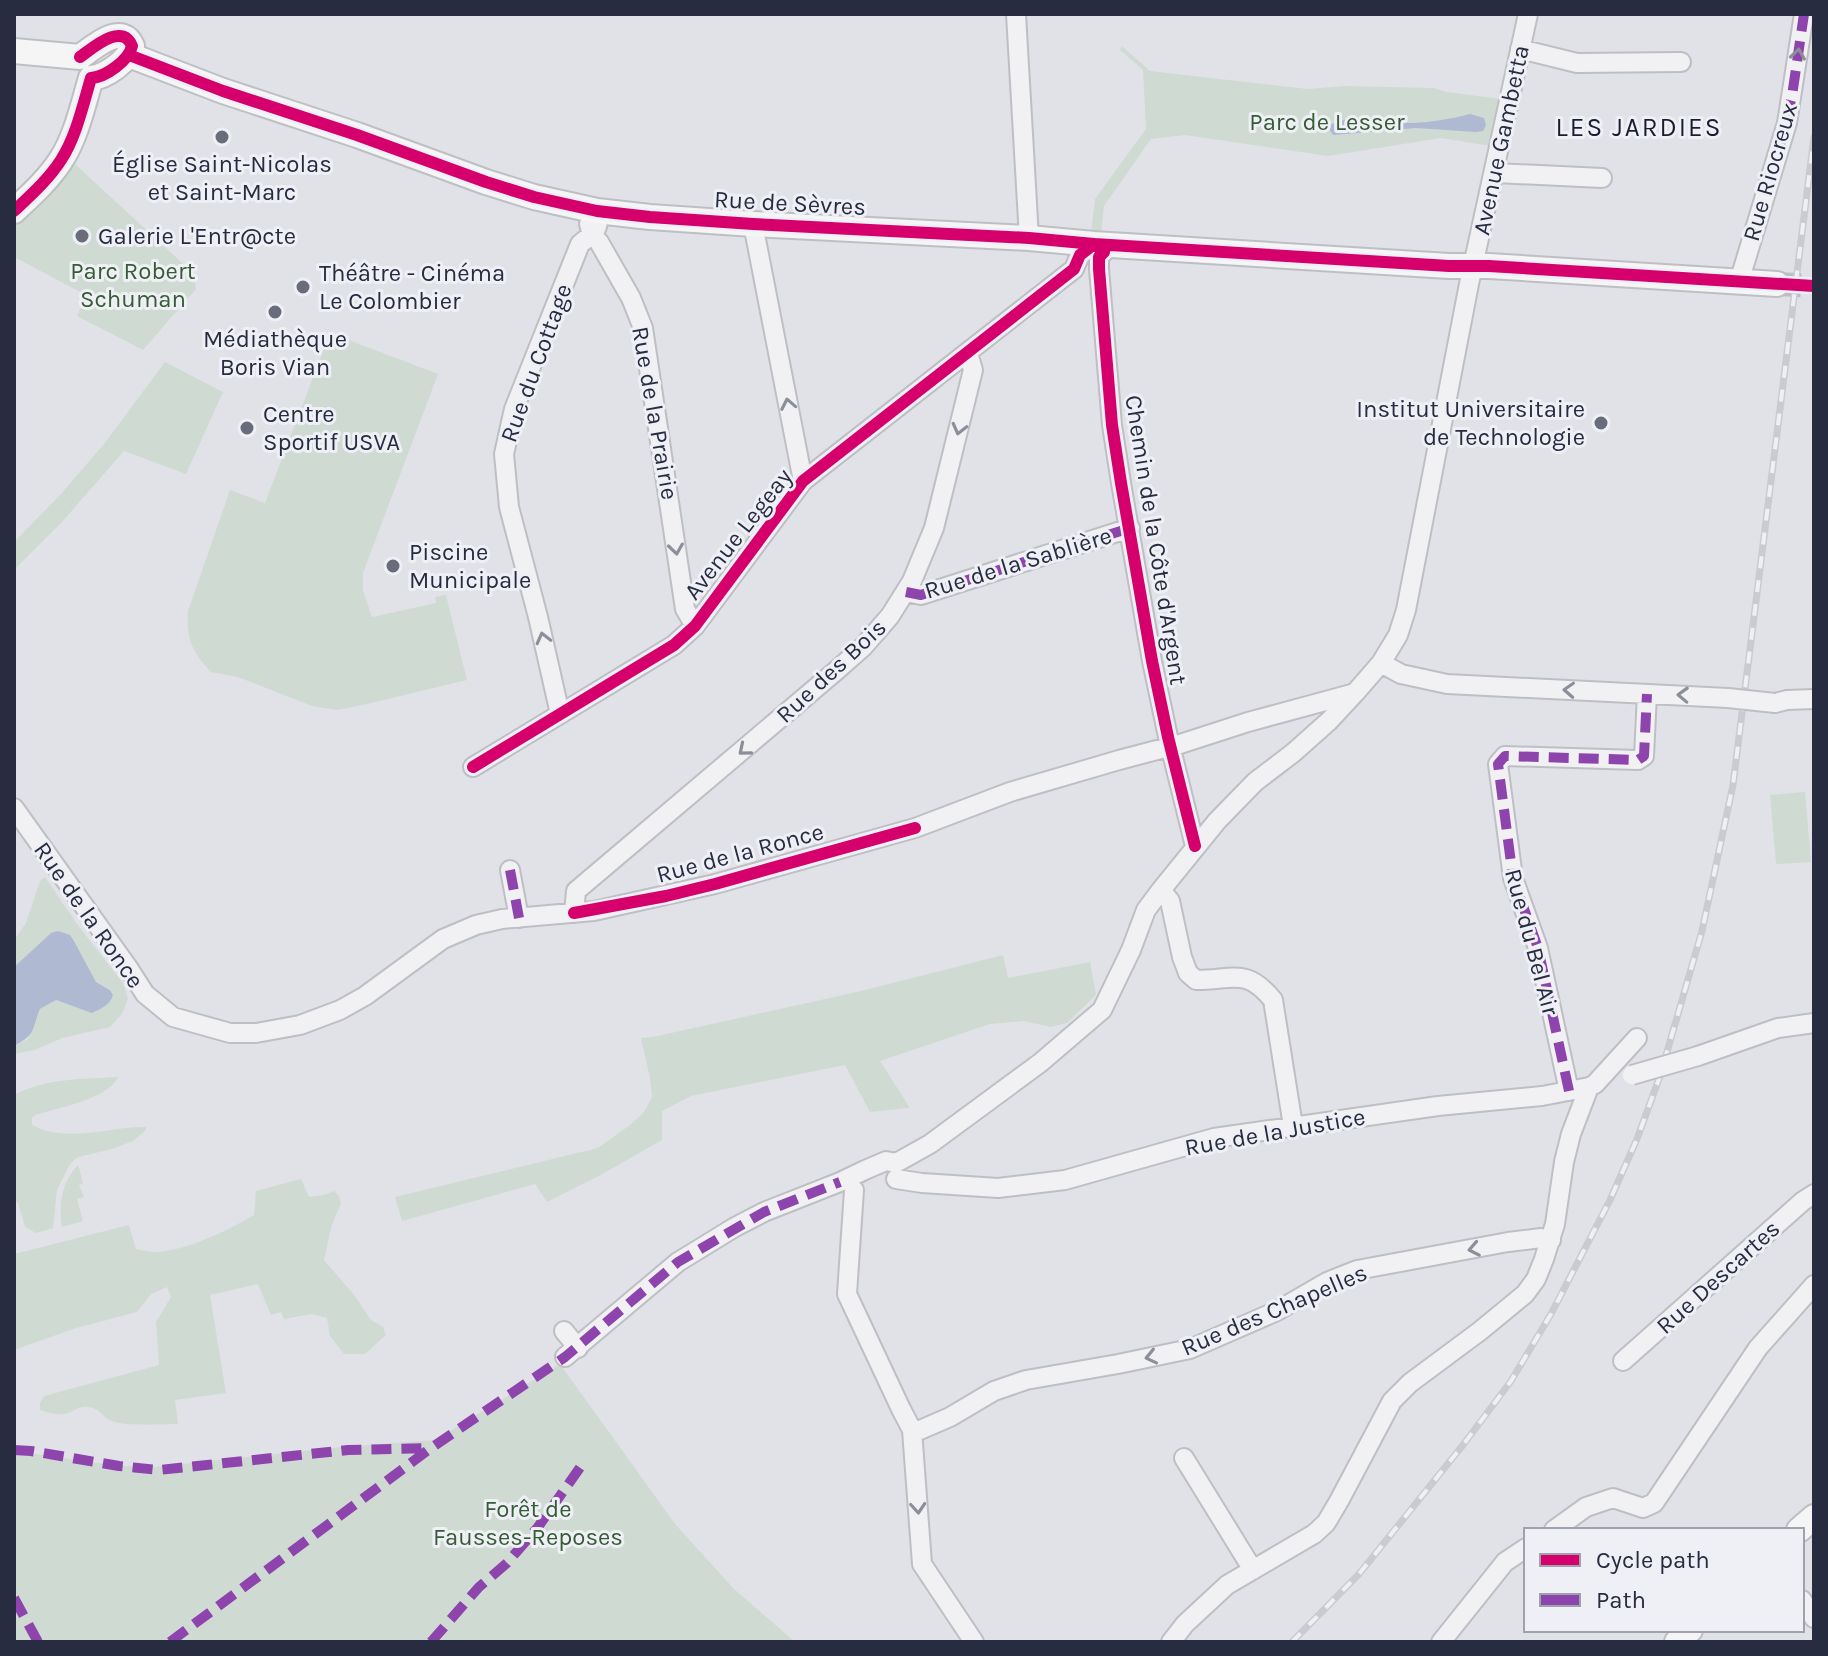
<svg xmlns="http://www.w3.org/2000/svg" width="1828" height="1656" viewBox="0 0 1828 1656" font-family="Karla,sans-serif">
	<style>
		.green { fill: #cfdad2 }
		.water { fill: #afb9d2 }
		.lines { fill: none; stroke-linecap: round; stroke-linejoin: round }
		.major-tunnel { stroke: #bcbec6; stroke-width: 24; stroke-dasharray: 24 12; stroke-linecap: butt }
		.minor-casing { stroke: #bebfc4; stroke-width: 22 }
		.major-casing { stroke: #bdbfc4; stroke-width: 28 }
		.minor { stroke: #f1f1f3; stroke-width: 18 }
		.major { stroke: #f5f5f6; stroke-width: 24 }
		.rail-casing { stroke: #cacbce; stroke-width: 7 }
		.rail { stroke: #eff0f6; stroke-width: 4; stroke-dasharray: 12; stroke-linecap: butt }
		.minor-bridge-casing { stroke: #bebfc4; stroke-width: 22; stroke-linecap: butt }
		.minor-bridge { stroke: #f1f1f3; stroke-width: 18 }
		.quiet { stroke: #8e44ad; stroke-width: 10; stroke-dasharray: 20 10; stroke-linecap: butt }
		.cycleway-casing { stroke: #eff0f6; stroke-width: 17 }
		.cycleway { stroke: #d6006c; stroke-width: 12 }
		.oneway { stroke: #8c8e9a }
		.poi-dot { fill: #696c7a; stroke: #eff0f6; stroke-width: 3 }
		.labels { text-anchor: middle; stroke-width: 6; stroke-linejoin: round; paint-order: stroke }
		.park-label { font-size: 24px; fill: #355c35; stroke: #eff0f6 }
		.street-label { font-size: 24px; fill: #282c40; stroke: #eff0f6 }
		.poi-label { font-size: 24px; fill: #282c40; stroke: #eff0f6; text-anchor: start }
		.neighbourhood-label { font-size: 26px; letter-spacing: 2px; fill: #1a1d31; stroke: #eff0f6 }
	</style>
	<rect width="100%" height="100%" fill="#e1e2e7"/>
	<path class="green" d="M 1122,46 L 1150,71 L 1308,89 L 1344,86 L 1434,88 L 1447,92 L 1501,99 L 1491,146 L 1441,138 L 1328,156 L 1185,135 L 1151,139 L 1104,206 L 1101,233 L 1091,232 L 1095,199 L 1146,129 L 1143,70 L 1120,50 Z
		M 75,164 L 194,274 L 196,289 L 143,350 L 77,316 L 84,301 L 84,294 L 14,257 L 14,228 Z
		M 330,333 L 438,374 L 363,573 L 363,590 L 372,617 L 436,603 L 435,597 L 446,595 L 467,680 L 367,704 L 337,710 L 312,706 L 238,677 L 211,672 C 192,651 186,639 188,611 L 230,490 L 265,503 Z
		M 165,362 L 223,392 L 186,474 L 124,451 L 61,523 L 14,570 L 14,542 L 60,495 L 104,444 Z
		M 1805,792 L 1811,862 L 1776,864 L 1770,795 Z
		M 45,877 L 77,924 L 123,983 L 128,999 L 122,1014 L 110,1027 L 62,1038 L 35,1050 L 14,1054 L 14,1046 L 28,1039 L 40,1009 L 56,1000 L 92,1012 C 101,1008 110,1006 113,995 L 110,989 L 96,982 L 74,941 L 51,933 L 14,967 L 14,940 L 26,923 L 40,881 Z
		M 1003,955 L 1008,978 L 1090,962 L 1096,995 L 1067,1023 L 1051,1027 L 1023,1021 L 990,1024 L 880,1061 L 910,1108 L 870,1112 L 845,1065 L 691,1096 L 662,1111 L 662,1140 L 597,1177 L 547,1202 L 535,1184 L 402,1221 L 395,1197 L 598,1148 L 630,1125 L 644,1112 L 652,1097 L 650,1078 L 641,1038 L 653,1037 L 861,991 Z
		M 118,1077 C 109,1099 57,1108 35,1115 L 32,1118 L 32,1125 C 69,1144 109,1126 146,1127 L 146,1130 L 133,1141 L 112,1149 L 78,1157 L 70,1164 L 57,1190 L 53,1228 L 36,1233 L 25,1227 L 18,1203 L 14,1200 L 14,1095 C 47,1078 82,1079 118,1077 Z
		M 78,1165 L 83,1183 L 79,1185 L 84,1197 L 77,1199 L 83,1221 L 62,1227 C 58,1205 62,1181 78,1165 Z
		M 301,1179 L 309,1197 L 324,1195 L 334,1191 L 339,1196 L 341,1204 L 332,1224 L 324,1260 L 355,1296 L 371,1320 L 383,1327 L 386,1335 L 365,1354 L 344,1354 L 330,1336 L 327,1318 L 312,1314 L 284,1319 L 281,1312 L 271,1315 L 258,1284 L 210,1295 L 226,1393 L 175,1400 L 178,1424 C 163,1424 122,1427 109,1420 C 101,1415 99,1408 88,1407 C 80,1406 78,1409 71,1412 C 61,1417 50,1413 40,1410 L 40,1403 L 44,1396 L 159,1365 L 156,1322 L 171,1297 L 167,1287 L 151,1294 L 137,1312 L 76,1328 L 14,1350 L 14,1254 L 129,1225 L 136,1249 C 142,1250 150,1252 156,1252 C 188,1250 227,1231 254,1215 L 256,1191 Z
		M 560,1364 L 675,1524 L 734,1589 L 795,1642 L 14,1642 L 14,1451 L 119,1466 L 153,1467 L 342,1447 L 435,1440 Z"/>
	<path class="water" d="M 1470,114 L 1484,118 L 1486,125 L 1483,131 L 1476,132 L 1416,128 L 1333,135 L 1329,129 L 1330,125 C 1342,119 1360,116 1374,117 C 1387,118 1399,123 1413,123 C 1432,122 1451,119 1470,114 Z
		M 58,931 L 70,935 L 74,941 L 96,982 L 110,990 L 113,995 C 110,1006 101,1008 92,1013 L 56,1000 L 40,1009 C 31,1030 37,1034 14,1046 L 14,967 L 51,933 Z"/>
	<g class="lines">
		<path class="major-tunnel" d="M 1777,284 L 1814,286"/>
		<defs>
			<path id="minor" d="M 1016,14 L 1029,238
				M 1520,49 L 1577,63 L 1681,62
				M 1495,173 L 1602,178
				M 589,224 L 592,235 L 599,242 L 631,298 L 643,328 L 685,609 L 695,626
				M 753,224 L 803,481
				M 1739,282 L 1787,123 L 1804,14
				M 906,592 L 921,595 L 1130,528
				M 1381,663 L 1401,674 L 1447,684 L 1728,698
				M 1775,703 L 1787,700 L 1814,699
				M 560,714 L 538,617 L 509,507 L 504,454 L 514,409 L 580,244 C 594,233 601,229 597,211
				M 473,767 L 674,645 L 695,626 L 803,481 L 1074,269 L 1080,255 L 1094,244 L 1104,252 L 1099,257 L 1099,269 L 1112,425 L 1121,483 L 1152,661 L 1168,737 L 1195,846
				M 14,808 L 129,969 L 145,994 L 173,1017 L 230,1033 L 256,1033 L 300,1025 L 340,1010 L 365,996 L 443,939 L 476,925 L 502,919 L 594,911 L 715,884 L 915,828 L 1010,792 L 1119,760 L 1180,744 L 1248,722 L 1355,693
				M 510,870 L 519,918
				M 1161,890 L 1170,901 L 1182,957 L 1188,973 L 1196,980 C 1234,980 1246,967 1273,1000 L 1293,1126
				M 574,913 L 576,891 L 837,670 L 863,647 L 890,616 L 912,581 L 934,528 L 973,370 L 968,353
				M 1698,1056 L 1778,1028 L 1814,1023
				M 1569,1091 L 1538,948 L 1513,878 L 1498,764 L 1505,756 L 1638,760 L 1644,756 L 1647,694
				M 896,1163 L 930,1144 L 1040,1063 L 1102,1010 L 1131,950 L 1146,910 L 1161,890 L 1217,821 L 1255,782 L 1293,753 L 1329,721 L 1355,693 L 1381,663 L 1398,635 L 1406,610 L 1469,284 L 1528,14
				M 896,1179 L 922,1183 L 998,1188 L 1065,1180 L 1214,1138 L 1438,1106 L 1542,1096 L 1589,1087 L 1595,1084 L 1637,1038
				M 854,1190 L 847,1294 L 901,1409 L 912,1430 L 922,1564 L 974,1642
				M 564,1331 L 578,1348
				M 565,1357 L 678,1262 L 735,1227 L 764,1212 L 840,1182 L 865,1170 L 886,1161 L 896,1163
				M 1623,1361 L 1803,1201 L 1814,1194
				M 912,1430 L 920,1430 L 950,1417 L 994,1391 L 1026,1380 L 1118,1364 L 1190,1349 L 1277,1311 L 1327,1282 L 1357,1270 L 1508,1242 L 1541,1238 L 1551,1240
				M 1184,1458 L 1253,1570
				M 1554,1530 L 1586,1507 L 1613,1498 L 1643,1508 L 1654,1503 L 1758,1348 L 1814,1285
				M 1802,1600 L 1814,1618
				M 1171,1642 L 1185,1624 L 1227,1585 L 1314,1534 L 1326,1523 L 1339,1501 L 1392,1401 L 1410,1383 L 1480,1331 L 1525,1294 L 1536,1279 L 1544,1259 L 1555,1224 L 1564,1162 L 1571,1134 L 1589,1087
				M 1441,1642 L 1505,1562 L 1526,1548"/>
			<path id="major" d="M 14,51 L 80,57
				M 129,55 L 223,91 L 357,135 L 486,182 L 534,197 L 597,211 L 650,217 L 753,224 L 1029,238 L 1094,244 L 1449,266 L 1489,266 L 1777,284
				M 80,57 C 94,47 122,22 132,46 C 129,60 106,77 91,78
				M 14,211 C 31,195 48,180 61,160 C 76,137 83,105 91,78
				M 1799,1530 L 1814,1517
				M 1677,1642 L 1690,1630"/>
		</defs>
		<use href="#minor" class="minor-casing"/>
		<use href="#major" class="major-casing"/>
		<use href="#minor" class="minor"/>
		<use href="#major" class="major"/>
		<defs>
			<path id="rail" d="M 1292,1642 L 1359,1574 L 1463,1445 L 1511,1381 L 1551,1314 L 1610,1200 L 1637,1139 L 1660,1076 L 1702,931 L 1733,785 L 1814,137"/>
		</defs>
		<use href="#rail" class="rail-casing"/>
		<use href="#rail" class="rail"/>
		<defs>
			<path id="minor-bridge" d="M 1728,698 L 1775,703
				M 1632,1075 L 1698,1056"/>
		</defs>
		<use href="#minor-bridge" class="minor-bridge-casing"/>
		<use href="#minor-bridge" class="minor-bridge"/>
		<path class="quiet" d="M 1779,149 L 1792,96 L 1804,14
			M 906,592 L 921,595 L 1130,528 L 1129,523
			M 510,870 L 519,918
			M 1569,1091 L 1538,948 L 1513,878 L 1498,764 L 1505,756 L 1638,760 L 1644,756 L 1647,694
			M 14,1450 L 31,1451 L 119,1466 L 159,1470 L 348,1450 L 431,1448
			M 14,1598 L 38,1642
			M 170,1642 L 431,1448 L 565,1357 L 678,1262 L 764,1212 L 840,1182
			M 431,1642 L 479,1587 L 507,1563 L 538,1527 L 584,1462"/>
		<defs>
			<path id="cycleway" d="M 129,55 L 223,91 L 357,135 L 486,182 L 534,197 L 597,211 L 650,217 L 753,224 L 1029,238 L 1094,244 L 1449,266 L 1489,266 L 1814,286
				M 80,57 C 94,47 122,22 132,46 C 129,60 106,77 91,78
				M 14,211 C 31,195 48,180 61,160 C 76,137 83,105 91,78
				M 1094,244 L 1104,252 L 1099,257 L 1099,269 L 1112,425 L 1121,483 L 1152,661 L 1168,737 L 1195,846
				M 473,767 L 674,645 L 695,626 L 803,481 L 1074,269 L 1080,255 L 1094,244
				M 574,913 L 666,896 L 715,884 L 915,828"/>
		</defs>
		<use href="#cycleway" class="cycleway-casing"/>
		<use href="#cycleway" class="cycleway"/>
	</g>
	<defs><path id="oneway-chevron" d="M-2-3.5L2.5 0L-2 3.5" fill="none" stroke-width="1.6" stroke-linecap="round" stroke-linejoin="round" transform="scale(2)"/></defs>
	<g class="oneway">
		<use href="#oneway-chevron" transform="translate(1798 54) rotate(-82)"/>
		<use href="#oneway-chevron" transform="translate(788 404) rotate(-101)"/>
		<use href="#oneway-chevron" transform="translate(959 429) rotate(104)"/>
		<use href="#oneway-chevron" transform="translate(676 549) rotate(82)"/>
		<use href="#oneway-chevron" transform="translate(543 638) rotate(-104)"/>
		<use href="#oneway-chevron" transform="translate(1569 690) rotate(-177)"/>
		<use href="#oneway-chevron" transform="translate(1683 695) rotate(-178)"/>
		<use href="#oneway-chevron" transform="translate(744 750) rotate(140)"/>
		<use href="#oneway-chevron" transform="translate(1474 1249) rotate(169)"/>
		<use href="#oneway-chevron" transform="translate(1151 1357) rotate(167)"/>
		<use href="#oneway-chevron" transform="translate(918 1508) rotate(86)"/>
	</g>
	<g class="poi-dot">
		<circle cx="222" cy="137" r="8"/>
		<circle cx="82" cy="236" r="8"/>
		<circle cx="303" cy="287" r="8"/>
		<circle cx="275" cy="312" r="8"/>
		<circle cx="1601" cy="423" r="8"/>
		<circle cx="247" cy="428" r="8"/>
		<circle cx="393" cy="566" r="8"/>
	</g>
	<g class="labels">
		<g class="park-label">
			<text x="1327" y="130">Parc de Lesser</text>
			<text x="133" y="279">Parc Robert<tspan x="133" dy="28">Schuman</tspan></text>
			<text x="528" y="1517">Forêt de<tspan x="528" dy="28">Fausses-Reposes</tspan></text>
		</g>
		<g class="street-label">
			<text transform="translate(1501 140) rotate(-78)" y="8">Avenue Gambetta</text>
			<text transform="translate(1770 172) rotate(-74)" y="8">Rue Riocreux</text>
			<text transform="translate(790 203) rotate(3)" y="8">Rue de Sèvres</text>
			<text transform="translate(536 363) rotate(-70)" y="8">Rue du Cottage</text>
			<text transform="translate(655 413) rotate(80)" y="8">Rue de la Prairie</text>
			<text transform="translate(738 534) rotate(-52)" y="8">Avenue Legeay</text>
			<text transform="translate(1156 540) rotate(81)" y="8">Chemin de la Côte d'Argent</text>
			<text transform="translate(1018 563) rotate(-17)" y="8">Rue de la Sablière</text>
			<text transform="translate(831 671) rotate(-43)" y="8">Rue des Bois</text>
			<text transform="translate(740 853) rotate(-15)" y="8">Rue de la Ronce</text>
			<text transform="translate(89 915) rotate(55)" y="8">Rue de la Ronce</text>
			<text transform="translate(1532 942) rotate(75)" y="8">Rue du Bel Air</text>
			<text transform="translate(1275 1132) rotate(-10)" y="8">Rue de la Justice</text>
			<text transform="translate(1718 1277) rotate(-42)" y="8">Rue Descartes</text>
			<text transform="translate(1274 1310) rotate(-23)" y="8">Rue des Chapelles</text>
		</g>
		<g class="poi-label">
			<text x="222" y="172" text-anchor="middle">Église Saint-Nicolas<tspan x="222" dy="28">et Saint-Marc</tspan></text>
			<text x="98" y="244">Galerie L'Entr@cte</text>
			<text x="319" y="281">Théâtre - Cinéma<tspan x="319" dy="28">Le Colombier</tspan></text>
			<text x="275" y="347" text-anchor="middle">Médiathèque<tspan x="275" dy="28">Boris Vian</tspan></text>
			<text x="1585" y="417" text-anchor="end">Institut Universitaire<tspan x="1585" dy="28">de Technologie</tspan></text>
			<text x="263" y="422">Centre<tspan x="263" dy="28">Sportif USVA</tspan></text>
			<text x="409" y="560">Piscine<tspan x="409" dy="28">Municipale</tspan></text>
		</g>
		<g class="neighbourhood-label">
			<text x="1639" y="136">LES JARDIES</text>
		</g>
	</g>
	<rect width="1828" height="1656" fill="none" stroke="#282c40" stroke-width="32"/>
	<rect x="1524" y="1528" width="280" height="104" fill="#eff0f6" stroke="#9fa2ad" stroke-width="2"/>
	<rect x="1540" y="1554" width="40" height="12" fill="#d6006c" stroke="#9fa2ad" stroke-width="2"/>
	<text x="1596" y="1568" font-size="24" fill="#282c40">Cycle path</text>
	<rect x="1540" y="1594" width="40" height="12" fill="#8e44ad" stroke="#9fa2ad" stroke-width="2"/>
	<text x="1596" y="1608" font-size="24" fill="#282c40">Path</text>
</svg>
